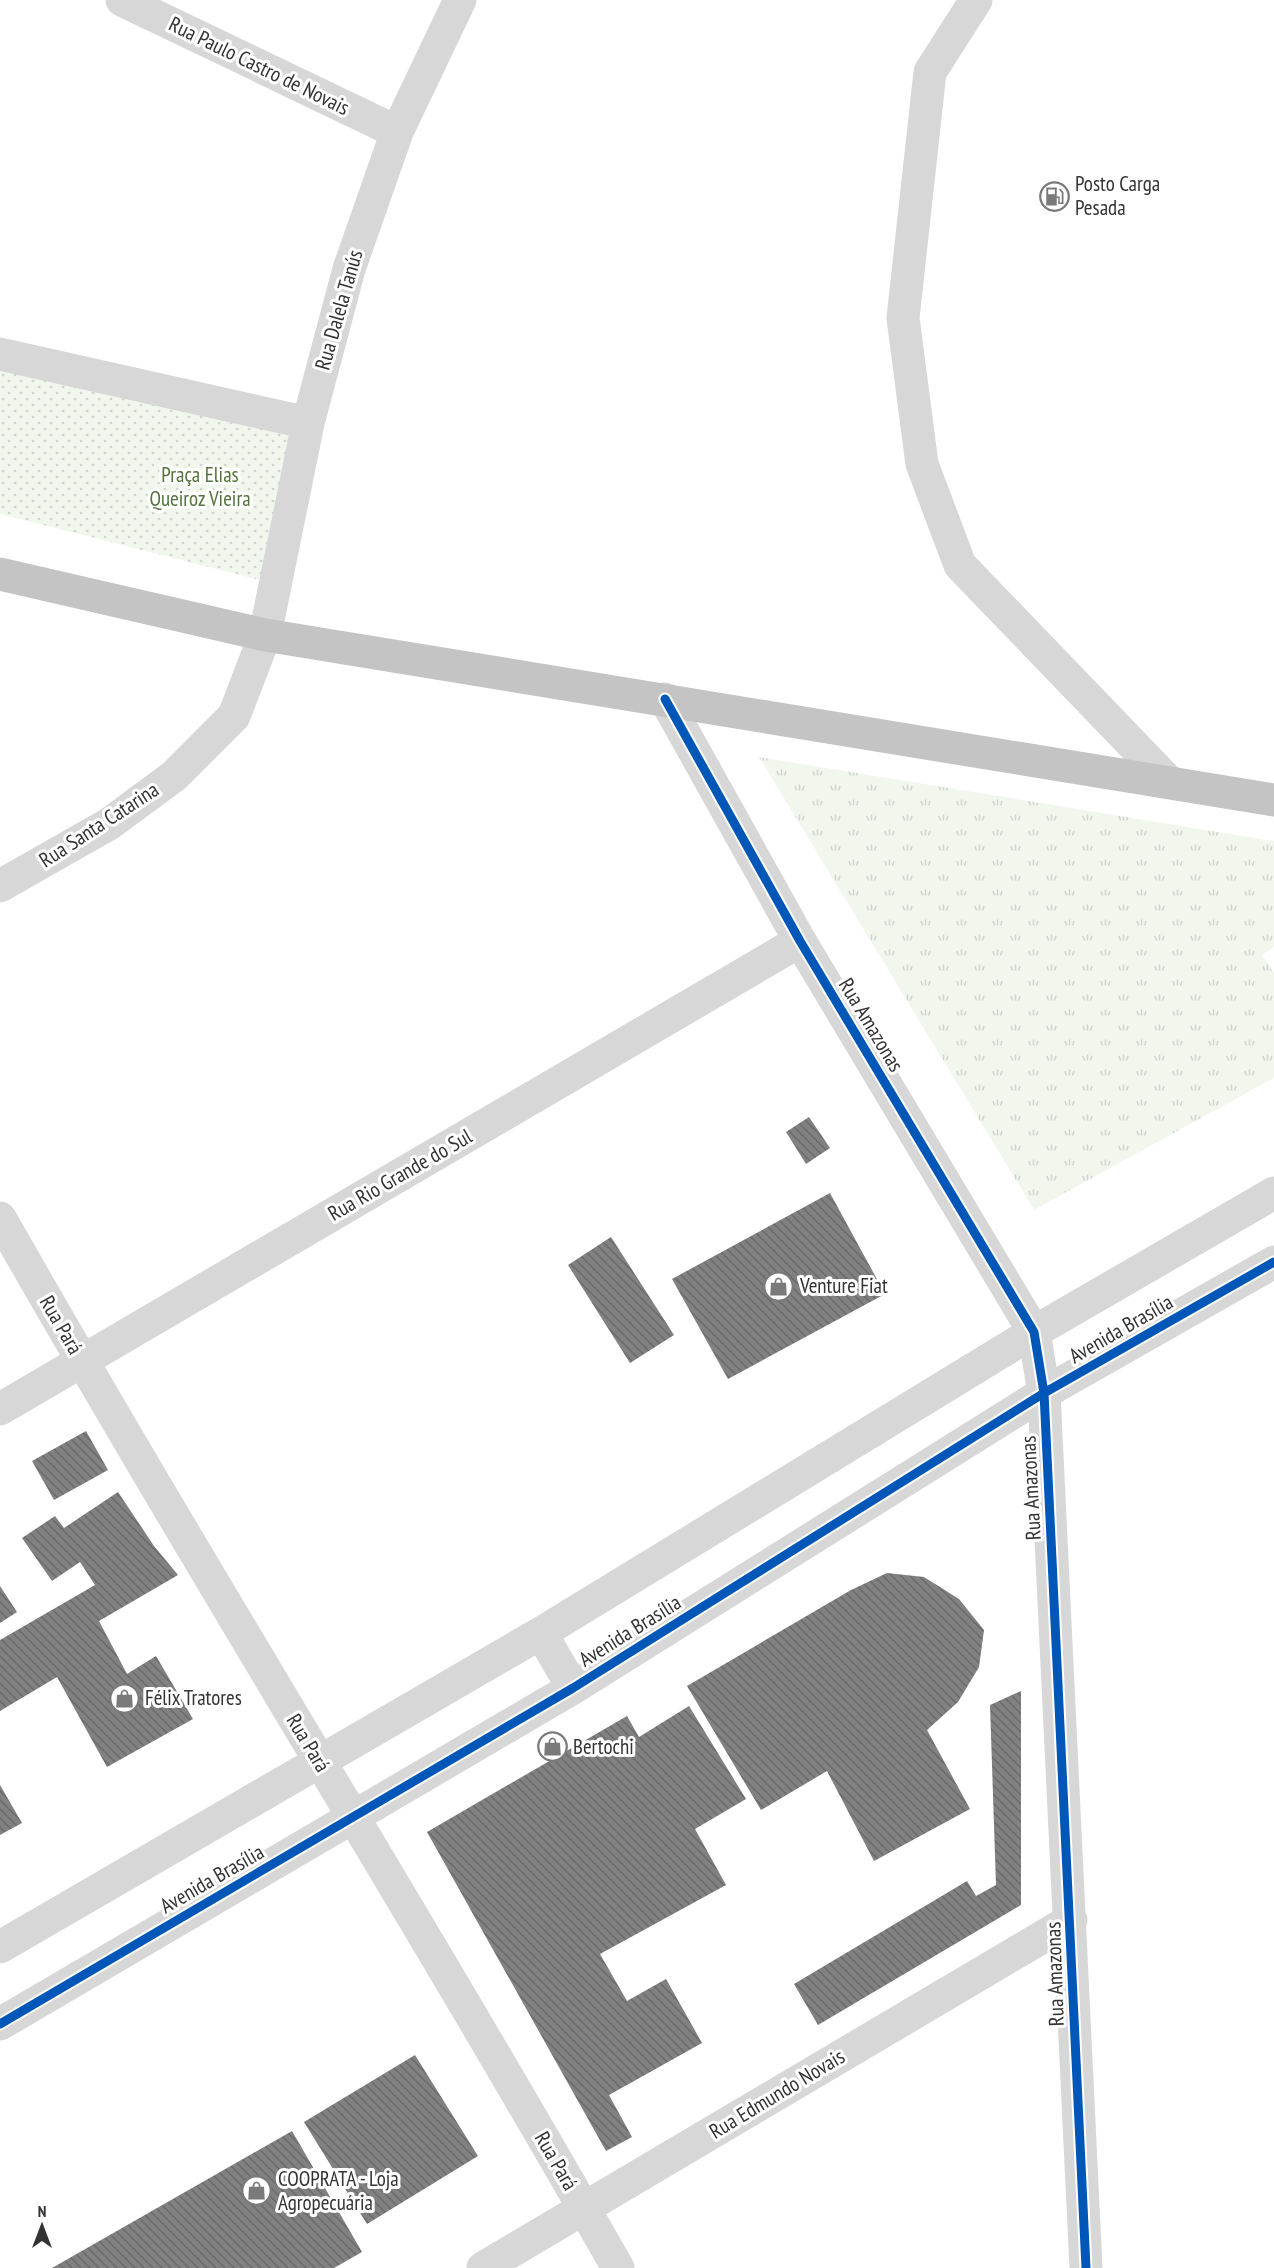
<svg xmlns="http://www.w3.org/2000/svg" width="1274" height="2268" viewBox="0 0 1274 2268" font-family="'PT Sans Narrow',sans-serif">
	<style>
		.grass { fill: url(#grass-tufts) }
		.park { fill: url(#park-dots) }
		.building { fill: url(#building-back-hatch) }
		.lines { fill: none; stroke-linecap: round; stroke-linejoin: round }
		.minor { stroke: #d7d7d7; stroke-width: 33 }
		.highway { stroke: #c4c4c4; stroke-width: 33 }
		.cycleway-casing { stroke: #fff; stroke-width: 13 }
		.cycleway { stroke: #0057b8; stroke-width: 9 }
		.labels { text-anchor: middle; stroke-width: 6; stroke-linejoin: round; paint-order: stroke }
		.street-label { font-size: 21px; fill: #333; stroke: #fff }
		.poi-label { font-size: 21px; fill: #333; stroke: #fff; text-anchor: start }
		.park-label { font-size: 21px; fill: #53733b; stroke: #fff }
	</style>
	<defs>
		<pattern id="grass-tufts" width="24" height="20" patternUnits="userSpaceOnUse" patternTransform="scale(1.5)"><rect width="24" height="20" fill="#f2f7ee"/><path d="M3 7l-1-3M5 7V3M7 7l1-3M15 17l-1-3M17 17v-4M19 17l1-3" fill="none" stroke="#d0d4cd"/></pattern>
		<pattern id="park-dots" width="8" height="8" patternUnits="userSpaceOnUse" patternTransform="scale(1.5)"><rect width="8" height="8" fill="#f2f7ee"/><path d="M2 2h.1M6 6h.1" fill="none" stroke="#d0d4cd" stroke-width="1.8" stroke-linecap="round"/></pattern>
		<pattern id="building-back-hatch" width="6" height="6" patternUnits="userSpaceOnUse" patternTransform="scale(1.5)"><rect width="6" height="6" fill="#818181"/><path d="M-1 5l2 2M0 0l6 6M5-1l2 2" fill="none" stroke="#6a6a6a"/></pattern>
	</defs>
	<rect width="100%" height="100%" fill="#fff"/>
	<path class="grass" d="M 759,757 L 1274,841 L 1274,947 L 1262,955 L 1274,973 L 1274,1078 L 1034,1210 Z"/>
	<path class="park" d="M 0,364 L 296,433 L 264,581 L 0,514 Z"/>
	<path class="building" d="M 809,1117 L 830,1148 L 806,1164 L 786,1132 Z
		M 830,1193 L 885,1294 L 728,1379 L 672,1279 Z
		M 611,1237 L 674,1335 L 630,1363 L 568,1265 Z
		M 86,1431 L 108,1470 L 54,1500 L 32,1461 Z
		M 118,1492 L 154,1546 L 178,1575 L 99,1621 L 127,1674 L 156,1656 L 193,1719 L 107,1767 L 57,1677 L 0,1711 L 0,1640 L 95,1585 L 80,1562 L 52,1581 L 22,1538 L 55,1516 L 64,1528 Z
		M 887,1573 L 924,1577 L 959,1599 L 984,1630 L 979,1667 L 958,1702 L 927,1730 L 970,1809 L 874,1861 L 827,1771 L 761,1810 L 687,1686 L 851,1590 Z
		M 0,1586 L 17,1612 L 0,1623 Z
		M 1021,1691 L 1021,1905 L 818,2025 L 794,1984 L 967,1881 L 976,1896 L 996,1885 L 990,1705 Z
		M 689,1706 L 746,1799 L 695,1829 L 726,1885 L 600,1954 L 627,2001 L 666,1979 L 702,2043 L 609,2095 L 632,2137 L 606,2151 L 427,1832 L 627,1716 L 639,1737 Z
		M 0,1785 L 22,1823 L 0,1835 Z
		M 415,2055 L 478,2156 L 367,2224 L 304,2122 Z
		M 292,2131 L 362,2252 L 334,2268 L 52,2268 Z"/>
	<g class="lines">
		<path class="minor" d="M 122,0 L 397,132
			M 976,0 L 930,72 L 903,318 L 922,464 L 960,565 L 1169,782
			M 0,354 L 308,423
			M 665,699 L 800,941 L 1034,1332 L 1044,1393 L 1086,2268
			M 0,886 L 109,824 L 174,776 L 234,716 L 265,635 L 308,423 L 349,269 L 397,132 L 460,0
			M 0,1218 C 201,1571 417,1915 618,2268
			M 0,1409 L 800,941
			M 541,1633 L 573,1688
			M 0,1947 L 541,1633 L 1034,1332 L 1274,1193
			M 0,2024 L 573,1688 L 1044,1393 L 1274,1262
			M 483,2268 L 1071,1920"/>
		<path class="highway" d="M 0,574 L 265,635 L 1274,800"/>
		<defs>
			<path id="cycleway" d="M 665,699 L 800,941 L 1034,1332 L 1044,1393 L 1086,2268
				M 0,2024 L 573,1688 L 1044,1393 L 1274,1262"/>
		</defs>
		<use href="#cycleway" class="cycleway-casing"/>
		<use href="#cycleway" class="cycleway"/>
	</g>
	<defs>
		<symbol id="fuel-ring" viewBox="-11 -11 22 22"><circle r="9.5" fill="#fff" stroke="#7a7a7a" stroke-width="1.5"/><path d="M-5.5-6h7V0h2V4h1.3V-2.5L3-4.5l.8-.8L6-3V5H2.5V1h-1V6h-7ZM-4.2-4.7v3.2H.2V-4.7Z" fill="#7a7a7a"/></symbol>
		<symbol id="shop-ring" viewBox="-11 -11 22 22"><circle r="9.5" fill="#fff" stroke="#7a7a7a" stroke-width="1.5"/><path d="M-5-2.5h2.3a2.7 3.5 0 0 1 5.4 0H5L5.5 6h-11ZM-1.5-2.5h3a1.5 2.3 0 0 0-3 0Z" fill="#7a7a7a"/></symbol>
	</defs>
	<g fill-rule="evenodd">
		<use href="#fuel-ring" x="1038" y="180" width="33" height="33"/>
		<use href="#shop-ring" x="762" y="1270" width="33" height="33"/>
		<use href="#shop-ring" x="108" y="1682" width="33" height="33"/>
		<use href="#shop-ring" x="536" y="1730" width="33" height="33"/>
		<use href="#shop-ring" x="240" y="2174" width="33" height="33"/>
	</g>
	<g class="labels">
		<g class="street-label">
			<text transform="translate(259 66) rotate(26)" y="7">Rua Paulo Castro de Novais</text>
			<text transform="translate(339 310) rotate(-74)" y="7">Rua Dalela Tanús</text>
			<text transform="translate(99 825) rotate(-33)" y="7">Rua Santa Catarina</text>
			<text transform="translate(871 1025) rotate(59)" y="7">Rua Amazonas</text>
			<text transform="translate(400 1175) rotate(-30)" y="7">Rua Rio Grande do Sul</text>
			<text transform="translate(61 1325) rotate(60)" y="7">Rua Pará</text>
			<text transform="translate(1121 1329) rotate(-30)" y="7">Avenida Brasília</text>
			<text transform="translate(1031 1488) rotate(-93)" y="7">Rua Amazonas</text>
			<text transform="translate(630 1631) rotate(-32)" y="7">Avenida Brasília</text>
			<text transform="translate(308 1743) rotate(59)" y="7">Rua Pará</text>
			<text transform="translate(212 1879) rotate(-30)" y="7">Avenida Brasília</text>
			<text transform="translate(1055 1974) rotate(-92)" y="7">Rua Amazonas</text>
			<text transform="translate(777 2094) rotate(-31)" y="7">Rua Edmundo Novais</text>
			<text transform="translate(556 2161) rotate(60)" y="7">Rua Pará</text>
		</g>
		<g class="poi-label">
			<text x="1075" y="191">Posto Carga<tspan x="1075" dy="24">Pesada</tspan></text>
			<text x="800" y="1293">Venture Fiat</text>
			<text x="145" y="1705">Félix Tratores</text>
			<text x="573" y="1754">Bertochi</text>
			<text x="278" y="2186">COOPRATA - Loja<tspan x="278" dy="24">Agropecuária</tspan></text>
		</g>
		<g class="park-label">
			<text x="200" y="482">Praça Elias<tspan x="200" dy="24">Queiroz Vieira</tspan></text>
		</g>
	</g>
	<g transform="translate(42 2226)" stroke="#ffffff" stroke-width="4.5" paint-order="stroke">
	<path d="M0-4.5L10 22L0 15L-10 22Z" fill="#333333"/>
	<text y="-9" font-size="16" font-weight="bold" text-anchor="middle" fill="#333333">N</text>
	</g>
</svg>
